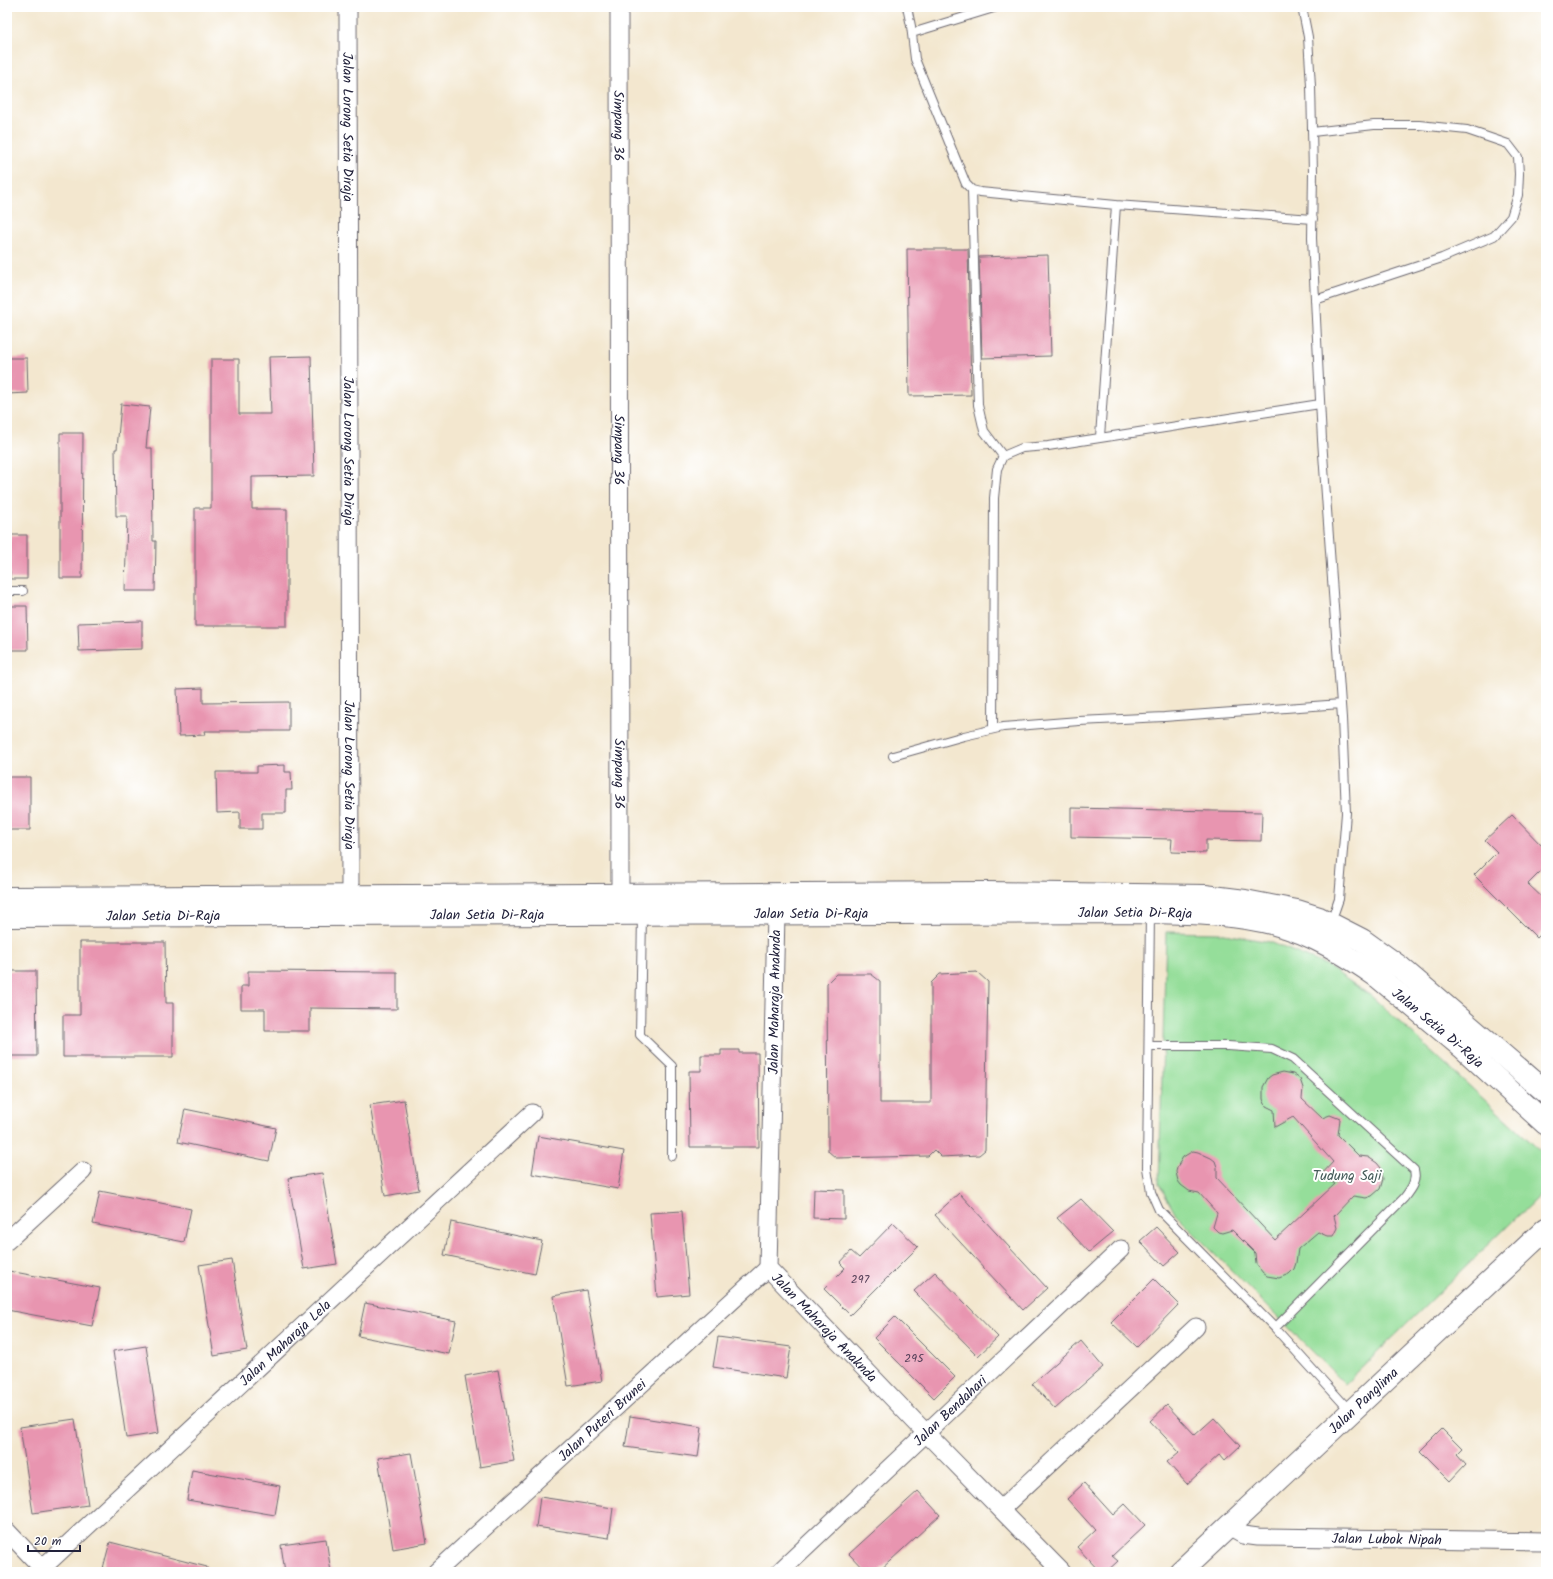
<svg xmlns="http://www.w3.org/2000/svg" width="1553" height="1579" viewBox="0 0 1553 1579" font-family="Kalam,sans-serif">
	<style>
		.green { fill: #95de9a; stroke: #5c806a }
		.building { fill: #e895b0 }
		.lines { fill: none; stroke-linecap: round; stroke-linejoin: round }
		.service-casing { stroke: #6b676f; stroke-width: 10 }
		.minor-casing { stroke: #6b676f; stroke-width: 19 }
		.secondary-casing { stroke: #6b676f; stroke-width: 24 }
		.service { stroke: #fff; stroke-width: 8 }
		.minor { stroke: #fff; stroke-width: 17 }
		.secondary { stroke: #fff; stroke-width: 22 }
		.labels { text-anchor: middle; stroke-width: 4; stroke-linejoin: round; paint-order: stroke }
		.number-label { font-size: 12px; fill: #543f58 }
		.street-label { font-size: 14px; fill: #22223b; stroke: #fff }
		.park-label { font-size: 14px; fill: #445a58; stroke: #fff }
	</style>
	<rect width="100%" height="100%" fill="#fff"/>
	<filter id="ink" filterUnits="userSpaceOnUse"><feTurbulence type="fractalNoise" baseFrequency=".025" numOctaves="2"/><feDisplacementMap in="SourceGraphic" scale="8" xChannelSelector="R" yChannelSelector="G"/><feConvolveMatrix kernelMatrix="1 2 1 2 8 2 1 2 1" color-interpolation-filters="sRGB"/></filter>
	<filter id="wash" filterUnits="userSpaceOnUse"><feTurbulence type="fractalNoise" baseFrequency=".012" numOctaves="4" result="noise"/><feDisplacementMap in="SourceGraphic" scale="16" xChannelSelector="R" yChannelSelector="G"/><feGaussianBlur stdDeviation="0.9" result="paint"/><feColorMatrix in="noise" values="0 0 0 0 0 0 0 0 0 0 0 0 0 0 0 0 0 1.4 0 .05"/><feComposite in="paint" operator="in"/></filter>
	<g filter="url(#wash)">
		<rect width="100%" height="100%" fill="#f3e7cf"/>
		<path class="green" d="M 1166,932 L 1219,933 L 1270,942 L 1326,965 L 1371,996 L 1546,1156 L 1546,1189 L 1345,1384 L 1176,1215 L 1159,1184 Z"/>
		<g id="blocks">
			<path class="building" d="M 907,249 L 968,249 L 971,395 L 909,396 Z
				M 1048,255 L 1051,356 L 982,358 L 979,257 Z
				M 311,356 L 314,476 L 252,477 L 252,509 L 287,509 L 287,626 L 195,626 L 195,508 L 211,508 L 211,359 L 239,359 L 239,414 L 271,414 L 269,357 Z
				M 7,358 L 27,358 L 28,393 L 7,394 Z
				M 121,404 L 150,407 L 146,448 L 152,448 L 153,541 L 156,541 L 155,591 L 125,591 L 127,516 L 116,516 L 115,449 L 117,449 Z
				M 60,433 L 83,433 L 82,578 L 60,578 Z
				M 10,535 L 27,535 L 27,579 L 10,579 L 10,571 L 7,571 L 7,541 L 10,541 Z
				M 10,606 L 27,606 L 28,650 L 10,650 L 10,643 L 7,643 L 7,612 L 10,612 Z
				M 142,621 L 142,649 L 79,651 L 78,623 Z
				M 203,688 L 203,703 L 289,702 L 289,731 L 204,731 L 205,735 L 179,736 L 177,689 Z
				M 285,765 L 285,772 L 291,772 L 292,790 L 286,790 L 286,813 L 262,813 L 262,829 L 240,829 L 240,812 L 217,813 L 216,772 L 257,772 L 257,766 Z
				M 7,777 L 30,777 L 30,830 L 7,830 Z
				M 1071,808 L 1262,812 L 1261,841 L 1206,840 L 1206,853 L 1171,852 L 1172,839 L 1071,837 Z
				M 1512,815 L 1546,850 L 1546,866 L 1528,884 L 1546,901 L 1546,929 L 1537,938 L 1474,875 L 1497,852 L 1485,840 Z
				M 80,942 L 165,942 L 166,1003 L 173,1003 L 173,1057 L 63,1057 L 63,1015 L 80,1015 Z
				M 7,971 L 36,971 L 37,1056 L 7,1056 Z
				M 248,971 L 397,972 L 397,1009 L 310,1008 L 310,1031 L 265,1031 L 265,1009 L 241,1009 L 241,986 L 248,986 Z
				M 977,972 L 988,982 L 985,1150 L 979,1155 L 941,1157 L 934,1150 L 928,1156 L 836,1158 L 828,1151 L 827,983 L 836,974 L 871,974 L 880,981 L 880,1103 L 931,1103 L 931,983 L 940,974 Z
				M 721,1050 L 739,1050 L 739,1053 L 758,1053 L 759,1147 L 690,1147 L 689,1071 L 701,1071 L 701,1055 L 721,1055 Z
				M 1283,1072 L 1293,1074 L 1300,1079 L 1303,1088 L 1302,1099 L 1322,1118 L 1330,1115 L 1340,1119 L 1338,1135 L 1359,1156 L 1368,1157 L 1377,1163 L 1381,1168 L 1383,1179 L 1380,1189 L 1372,1196 L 1366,1198 L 1353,1196 L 1334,1216 L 1337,1228 L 1333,1236 L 1327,1236 L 1318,1232 L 1298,1249 L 1296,1263 L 1294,1269 L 1289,1274 L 1279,1278 L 1267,1276 L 1263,1273 L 1256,1264 L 1255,1253 L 1232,1230 L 1222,1233 L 1218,1232 L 1213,1227 L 1217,1213 L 1199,1193 L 1189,1191 L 1181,1185 L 1178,1181 L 1176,1172 L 1177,1167 L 1183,1157 L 1193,1151 L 1198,1152 L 1211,1158 L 1215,1161 L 1217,1167 L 1217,1178 L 1275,1240 L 1335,1184 L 1320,1176 L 1333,1162 L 1293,1117 L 1275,1127 L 1274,1110 L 1266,1106 L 1263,1099 L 1263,1087 L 1268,1078 L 1272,1075 Z
				M 404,1100 L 419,1190 L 385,1196 L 370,1105 Z
				M 185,1109 L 276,1128 L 269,1161 L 178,1142 Z
				M 538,1136 L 624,1151 L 618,1189 L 532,1174 Z
				M 322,1173 L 337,1264 L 304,1269 L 288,1178 Z
				M 814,1189 L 844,1190 L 844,1219 L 813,1218 Z
				M 100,1191 L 191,1209 L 184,1242 L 93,1224 Z
				M 959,1193 L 1047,1288 L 1023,1310 L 935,1215 Z
				M 1081,1199 L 1113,1232 L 1089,1252 L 1057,1218 Z
				M 682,1211 L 689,1294 L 657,1297 L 650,1213 Z
				M 451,1222 L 542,1241 L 535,1274 L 444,1255 Z
				M 893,1223 L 918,1247 L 850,1315 L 824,1289 L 845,1268 L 840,1263 L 851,1251 L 859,1258 Z
				M 1156,1227 L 1180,1252 L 1164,1266 L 1140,1241 Z
				M 232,1260 L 247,1350 L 214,1356 L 199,1265 Z
				M 9,1271 L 100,1288 L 92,1326 L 7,1310 L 7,1283 Z
				M 935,1272 L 998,1337 L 978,1356 L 914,1291 Z
				M 1154,1279 L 1179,1304 L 1137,1347 L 1111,1322 Z
				M 586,1290 L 602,1381 L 568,1386 L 553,1296 Z
				M 365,1303 L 456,1321 L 449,1354 L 358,1336 Z
				M 895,1317 L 955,1377 L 934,1398 L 874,1338 Z
				M 718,1337 L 791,1347 L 786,1378 L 713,1367 Z
				M 1081,1341 L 1103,1367 L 1055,1409 L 1032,1384 Z
				M 146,1346 L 159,1433 L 126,1438 L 113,1351 Z
				M 498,1370 L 514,1461 L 480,1467 L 465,1376 Z
				M 1167,1405 L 1195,1435 L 1214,1418 L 1240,1446 L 1225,1460 L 1220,1454 L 1187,1484 L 1167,1462 L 1179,1452 L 1150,1421 Z
				M 630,1416 L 702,1427 L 698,1457 L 625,1447 Z
				M 75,1419 L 88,1505 L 33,1513 L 20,1427 Z
				M 1442,1429 L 1462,1449 L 1457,1454 L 1466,1464 L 1450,1481 L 1420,1451 Z
				M 411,1453 L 427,1543 L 393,1549 L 378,1458 Z
				M 192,1470 L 280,1486 L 275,1515 L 187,1500 Z
				M 1084,1483 L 1113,1515 L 1125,1504 L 1145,1525 L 1112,1556 L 1118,1561 L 1106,1572 L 1100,1572 L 1077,1547 L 1095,1530 L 1067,1499 Z
				M 918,1491 L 940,1515 L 878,1572 L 866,1572 L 849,1554 Z
				M 540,1497 L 613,1508 L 609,1538 L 536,1527 Z
				M 326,1539 L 331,1572 L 285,1572 L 281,1545 Z
				M 110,1542 L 207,1567 L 206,1572 L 102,1572 Z"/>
		</g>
	</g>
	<g filter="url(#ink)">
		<use href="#blocks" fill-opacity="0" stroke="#6b676f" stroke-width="1"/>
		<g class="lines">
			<defs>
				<path id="service" d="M 907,7 L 911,26 L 915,59 L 966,184 L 972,190 L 980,192 L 1116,205 L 1313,219
					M 1302,7 L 1308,37 L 1311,86 L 1313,172 L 1312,238 L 1322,440 L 1342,718 L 1346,813 L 1339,899 L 1331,922
					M 912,33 L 997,7
					M 1312,132 L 1374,125 L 1419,125 L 1467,130 L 1508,144 L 1518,157 L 1519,174 L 1518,195 L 1511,217 L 1494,236 L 1442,258 L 1315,300
					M 972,190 L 978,405 L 984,431 L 1003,456
					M 1100,437 L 1116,205
					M 7,591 L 23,591
					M 993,728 L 994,498 L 997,469 L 1003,456 L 1022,448 L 1048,446 L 1320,404
					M 893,756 L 964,736 L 1003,727 L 1079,721 L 1164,717 L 1341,704
					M 1150,913 L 1147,1168 L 1151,1192 L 1159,1210 L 1275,1328 L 1351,1412
					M 642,915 L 640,1035 L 672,1066 L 672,1156
					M 1149,1046 L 1228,1046 L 1272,1049 L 1293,1059 L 1414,1170 C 1417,1181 1411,1189 1404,1198 L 1275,1328"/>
				<g id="minor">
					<path id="s1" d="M 348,7 L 350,896"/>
					<path id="s2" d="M 619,7 L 620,894"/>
					<path id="s3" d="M 776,914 L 768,1268 L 927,1434 L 1062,1572"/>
					<path d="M 7,1241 L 83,1171"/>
					<path d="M 1001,1509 L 1196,1327"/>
					<path id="s4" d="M 1229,1527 L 1243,1535 L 1258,1537 L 1546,1541"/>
					<path d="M 7,1531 L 46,1572"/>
					<path id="s5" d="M 38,1572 L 532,1113"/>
					<path id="s6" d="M 436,1572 L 768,1268"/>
					<path id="s7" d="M 779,1572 L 1121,1249"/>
				</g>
				<g id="secondary">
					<path d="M 7,898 L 987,893 L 1205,896 L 1245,901 L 1297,911 L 1319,918 L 1362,940 L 1401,968 L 1546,1092"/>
					<path id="s8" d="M 7,916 L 1150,912 C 1191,913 1235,913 1275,924 C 1312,933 1347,955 1378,977 L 1462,1047 L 1546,1124"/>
					<path id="s9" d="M 1180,1572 L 1546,1229"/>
				</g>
			</defs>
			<use href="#service" class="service-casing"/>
			<use href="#minor" class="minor-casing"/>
			<use href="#secondary" class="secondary-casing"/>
			<use href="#service" class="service"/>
			<use href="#minor" class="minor"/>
			<use href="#secondary" class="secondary"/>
		</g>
	</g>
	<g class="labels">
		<g class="number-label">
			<text x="860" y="1283">297</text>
			<text x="914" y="1362">295</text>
		</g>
		<g class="street-label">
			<text dy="5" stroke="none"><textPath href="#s2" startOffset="119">Simpang 36</textPath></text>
			<text dy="5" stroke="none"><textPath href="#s1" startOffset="120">Jalan Lorong Setia Diraja</textPath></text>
			<text dy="5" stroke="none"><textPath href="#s2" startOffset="443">Simpang 36</textPath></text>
			<text dy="5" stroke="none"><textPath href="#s1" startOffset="444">Jalan Lorong Setia Diraja</textPath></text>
			<text dy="5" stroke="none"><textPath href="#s2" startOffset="767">Simpang 36</textPath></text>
			<text dy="5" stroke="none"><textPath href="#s1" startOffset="768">Jalan Lorong Setia Diraja</textPath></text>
			<text dy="5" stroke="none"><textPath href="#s8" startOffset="804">Jalan Setia Di-Raja</textPath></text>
			<text dy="5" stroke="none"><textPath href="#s8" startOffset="1128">Jalan Setia Di-Raja</textPath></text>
			<text dy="5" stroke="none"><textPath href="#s8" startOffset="480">Jalan Setia Di-Raja</textPath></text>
			<text dy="5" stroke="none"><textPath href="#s8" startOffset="156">Jalan Setia Di-Raja</textPath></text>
			<text transform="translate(774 1002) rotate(-89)" y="5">Jalan Maharaja Anaknda</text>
			<text dy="5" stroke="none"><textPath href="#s8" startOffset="1464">Jalan Setia Di-Raja</textPath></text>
			<text dy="5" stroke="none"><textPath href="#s3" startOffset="436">Jalan Maharaja Anaknda</textPath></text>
			<text dy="5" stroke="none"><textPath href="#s5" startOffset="337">Jalan Maharaja Lela</textPath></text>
			<text dy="5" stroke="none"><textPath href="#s9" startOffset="251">Jalan Panglima</textPath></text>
			<text dy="5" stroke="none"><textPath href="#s7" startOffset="235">Jalan Bendahari</textPath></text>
			<text dy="5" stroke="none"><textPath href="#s6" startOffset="225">Jalan Puteri Brunei</textPath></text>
			<text dy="5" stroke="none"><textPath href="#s4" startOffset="160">Jalan Lubok Nipah</textPath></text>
		</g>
		<g class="park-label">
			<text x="1347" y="1180">Tudung Saji</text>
		</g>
	</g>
	<rect width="1553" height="1579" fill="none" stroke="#fff" stroke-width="24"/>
	<path d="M28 1545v6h52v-6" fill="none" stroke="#22223b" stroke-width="2"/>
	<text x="34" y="1545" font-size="12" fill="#22223b" stroke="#ffffff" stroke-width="3" paint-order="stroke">20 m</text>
</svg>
